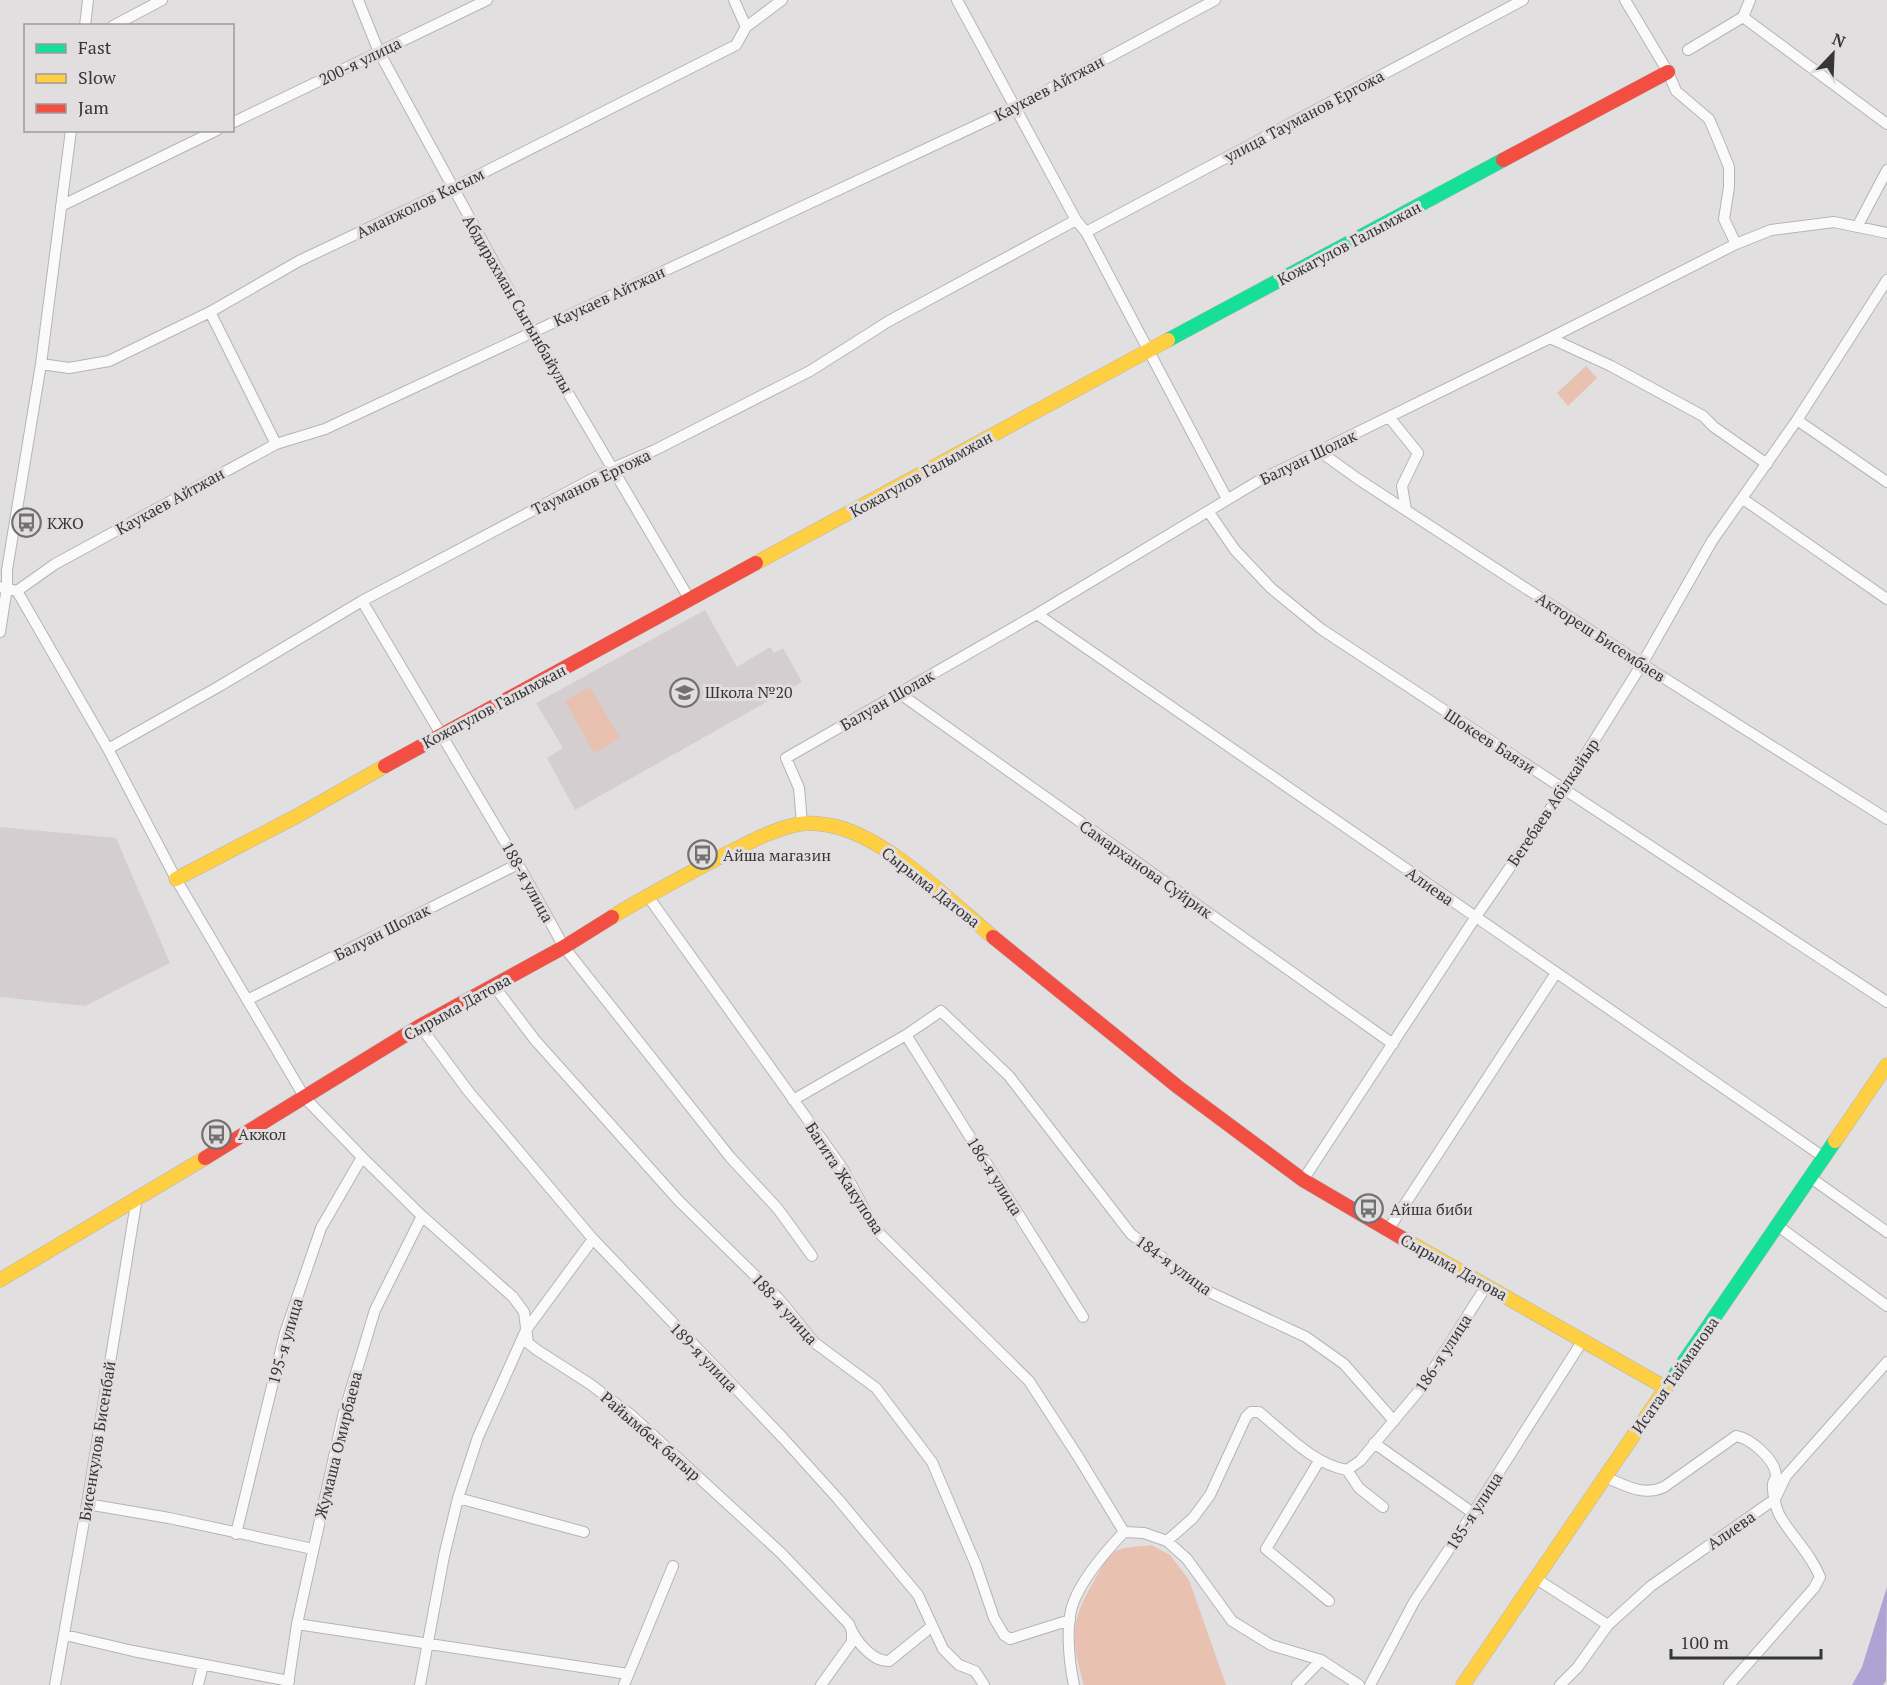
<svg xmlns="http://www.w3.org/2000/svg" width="1887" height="1685" viewBox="0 0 1887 1685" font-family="'PT Serif',serif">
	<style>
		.built { fill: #d5ced1 }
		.green { fill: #e8c1b1 }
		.water { fill: #aea4d4 }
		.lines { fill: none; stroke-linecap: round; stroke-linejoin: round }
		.street-casing { stroke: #b6b4b5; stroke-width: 12 }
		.fast-casing { stroke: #b6b4b5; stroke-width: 15 }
		.slow-casing { stroke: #b6b4b5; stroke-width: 15 }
		.jam-casing { stroke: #b6b4b5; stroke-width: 15 }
		.street { stroke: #fafafa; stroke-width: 10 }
		.fast { stroke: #16e098; stroke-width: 14 }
		.slow { stroke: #ffcf43; stroke-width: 14 }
		.jam { stroke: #f24e42; stroke-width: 14 }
		.labels { text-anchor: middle; stroke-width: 6; stroke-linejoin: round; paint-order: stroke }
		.street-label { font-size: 16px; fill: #373636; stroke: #e2dee0 }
		.poi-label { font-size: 16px; fill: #373636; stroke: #e2dee0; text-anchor: start }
	</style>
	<rect width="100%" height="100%" fill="#e1dfe0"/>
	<path class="built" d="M 705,610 L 737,667 L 770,647 L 774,653 L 783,648 L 802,682 L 575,810 L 547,758 L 563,748 L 536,703 Z
		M 0,827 L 116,838 L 170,963 L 85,1006 L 0,997 Z"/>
	<path class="green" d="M 1586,366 L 1597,378 L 1568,406 L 1557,393 Z
		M 590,687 L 620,738 L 594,753 L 565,701 Z
		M 1151,1545 L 1170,1555 L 1189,1580 L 1226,1685 L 1084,1685 C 1069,1634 1071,1620 1098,1574 C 1102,1567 1106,1556 1114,1552 C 1124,1546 1139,1547 1151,1545 Z"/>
	<path class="water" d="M 1887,1587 L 1886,1681 L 1883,1685 L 1852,1685 L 1862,1667 Z"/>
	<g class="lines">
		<defs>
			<path id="street" d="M 358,0 L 379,52 L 532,332 L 690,600
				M 734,0 L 746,27
				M 957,0 L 1076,220 L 1086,232 L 1227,499
				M 1625,0 L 1668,72 L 1676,91 L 1709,119 L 1718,140 L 1729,167 L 1729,187 L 1724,219 L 1736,244
				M 1743,17 L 1887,124
				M 85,26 L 88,0
				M 113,26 L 162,0
				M 1688,50 L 1743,17 L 1750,0
				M 232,123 L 487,0
				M 61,206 L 217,130
				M 1857,227 L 1887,170
				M 1086,232 L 1523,0
				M 210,312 L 276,444
				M 1550,338 L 1611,366 L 1703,416 L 1714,427 L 1767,464
				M 41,364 L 69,368 L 109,361 L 210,312 L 299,261 L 453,188 L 736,45 L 746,27 L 782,0
				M 1389,417 L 1418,453 L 1402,486 L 1406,510
				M 1797,420 L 1887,482
				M 1319,451 L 1358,479 L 1642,664 L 1887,819
				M 1743,499 L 1887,599
				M 1208,511 L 1235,550 L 1271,588 L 1321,629 L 1887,1002
				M 0,587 L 17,591 L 55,564 L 276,444 L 325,429 L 1016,107 L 1215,0
				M 17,591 L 108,749 L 176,879 L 305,1098 L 362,1157 L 422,1216 L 513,1297 L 524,1312 L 528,1343 L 537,1350 L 590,1384 L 631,1415 L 781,1553 L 849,1624 C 854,1639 872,1662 889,1661 L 931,1627
				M 362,601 L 518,864 L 564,947 L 730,1157 L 778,1209 L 812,1256
				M 1037,614 L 1825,1158
				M 0,632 L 7,587 L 7,570 L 41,364 L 71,130
				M 899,693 L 1393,1044
				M 108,749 L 218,687 L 362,601 L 613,468 L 655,450 L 810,371 L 889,321 L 1076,220
				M 802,823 L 799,788 L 786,758 L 1037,614 L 1260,480 L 1550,338 L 1736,244 L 1771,230 L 1834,222 L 1887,233
				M 647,895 L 843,1169 L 875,1229 L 1029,1381 L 1079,1458 L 1124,1532
				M 494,986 L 535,1040 L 679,1201 L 778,1298 L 815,1343 L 876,1388 L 932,1462 L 976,1565 L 994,1618 L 1004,1635 L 1010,1639 L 1070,1620
				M 247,1000 L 518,864
				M 420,1026 L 469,1092 L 593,1239 L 783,1438 L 838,1499 L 918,1595 L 943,1649 L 959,1665 L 975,1671 L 984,1685
				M 906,1035 L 1083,1317
				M 793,1100 L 906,1035 L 941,1011 L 1009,1076 L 1131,1234 L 1205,1290 L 1306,1337 L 1344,1364 L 1394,1421
				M 1811,1178 L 1887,1232
				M 1303,1180 L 1475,918 L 1564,789 L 1642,664 L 1712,541 L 1797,420 L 1887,280
				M 1778,1226 L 1887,1306
				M 1388,1230 L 1556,973
				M 1374,1443 L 1473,1513
				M 1319,1461 L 1266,1549 L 1329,1601
				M 1347,1470 L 1360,1461 L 1422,1387 L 1487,1285
				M 1605,1477 C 1625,1485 1643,1497 1664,1487 L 1736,1436 C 1750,1438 1776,1460 1776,1476 C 1776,1479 1773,1481 1773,1484 C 1772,1492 1776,1509 1780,1516 C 1792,1537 1811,1554 1820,1577 L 1814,1588 L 1729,1685
				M 458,1498 L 584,1532
				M 87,1504 L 169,1518 L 313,1549
				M 236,1534 L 285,1333 L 321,1228 L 362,1157
				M 1167,1541 L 1193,1518 L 1210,1495 L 1246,1417 L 1251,1412 L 1259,1412 C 1286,1434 1313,1464 1347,1470 L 1359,1488 L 1383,1507
				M 1535,1578 L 1608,1625
				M 297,1624 L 628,1674
				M 65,1635 L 133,1651 L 289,1681
				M 55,1685 L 87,1504 L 137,1197
				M 198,1685 L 203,1665
				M 288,1685 L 297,1624 L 343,1416 L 375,1310 L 422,1216
				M 420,1685 L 444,1556 L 458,1498 L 478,1437 L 526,1330 L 593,1239
				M 624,1685 L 673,1566
				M 821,1685 L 852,1642 L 852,1633
				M 1074,1685 C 1069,1662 1065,1622 1074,1601 C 1083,1578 1107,1550 1124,1532 L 1144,1533 L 1167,1541 L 1187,1559 L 1232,1621 L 1271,1645 L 1321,1660 L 1359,1685
				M 1297,1685 L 1321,1660
				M 1370,1685 L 1414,1602 L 1473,1513 L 1583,1340
				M 1560,1685 L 1577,1668 L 1608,1625 L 1651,1586 L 1775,1499 L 1786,1476 L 1887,1362"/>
			<path id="fast" d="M 1168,340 L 1503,160
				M 1670,1382 L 1835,1141"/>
			<path id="slow" d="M 756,563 L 1168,340
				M 176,879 L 297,816 L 385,766
				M 612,917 C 646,896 681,878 716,859 C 743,846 771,829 800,824 C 808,822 820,824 828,825 C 884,834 950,901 993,937
				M 1835,1141 L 1887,1065
				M 1402,1238 L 1666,1388
				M 0,1280 L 205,1158
				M 1463,1685 L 1670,1382"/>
			<path id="jam" d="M 1503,160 L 1668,72
				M 385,766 L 756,563
				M 993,937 L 1178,1087 L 1303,1180 L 1402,1238
				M 205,1158 L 420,1026 L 564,947 L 612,917"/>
		</defs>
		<use href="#street" class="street-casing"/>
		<use href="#fast" class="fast-casing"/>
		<use href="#slow" class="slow-casing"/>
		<use href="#jam" class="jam-casing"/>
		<use href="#street" class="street"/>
		<use href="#fast" class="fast"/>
		<use href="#slow" class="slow"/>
		<use href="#jam" class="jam"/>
	</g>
	<defs>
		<symbol id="bus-ring" viewBox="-11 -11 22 22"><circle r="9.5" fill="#e2dee0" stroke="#727172" stroke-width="1.5"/><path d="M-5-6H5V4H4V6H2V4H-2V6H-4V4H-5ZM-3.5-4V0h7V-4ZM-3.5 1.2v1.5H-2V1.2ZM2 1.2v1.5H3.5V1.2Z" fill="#727172"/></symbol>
		<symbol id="school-ring" viewBox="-11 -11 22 22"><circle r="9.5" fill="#e2dee0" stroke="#727172" stroke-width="1.5"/><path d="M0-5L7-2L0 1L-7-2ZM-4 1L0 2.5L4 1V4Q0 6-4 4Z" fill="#727172"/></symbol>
	</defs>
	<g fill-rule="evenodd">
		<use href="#bus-ring" x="10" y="506" width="33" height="33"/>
		<use href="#school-ring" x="668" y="676" width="33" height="33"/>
		<use href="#bus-ring" x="686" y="838" width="33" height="33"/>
		<use href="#bus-ring" x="200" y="1118" width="33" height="33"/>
		<use href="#bus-ring" x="1352" y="1192" width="33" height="33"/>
	</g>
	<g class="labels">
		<g class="street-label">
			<text transform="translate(360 61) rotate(-26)" y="6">200-я улица</text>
			<text transform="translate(1049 88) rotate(-28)" y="6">Каукаев Айтжан</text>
			<text transform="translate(1304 116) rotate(-28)" y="6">улица Тауманов Ергожа</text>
			<text transform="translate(420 203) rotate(-26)" y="6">Аманжолов Касым</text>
			<text transform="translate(1349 243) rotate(-28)" y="6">Кожагулов Галымжан</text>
			<text transform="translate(609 296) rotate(-25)" y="6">Каукаев Айтжан</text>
			<text transform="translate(518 304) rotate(60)" y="6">Абдирахман Сыгынбайулы</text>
			<text transform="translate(1308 457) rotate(-26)" y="6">Балуан Шолак</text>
			<text transform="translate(921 474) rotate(-29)" y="6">Кожагулов Галымжан</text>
			<text transform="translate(591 482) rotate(-26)" y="6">Тауманов Ергожа</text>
			<text transform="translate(170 501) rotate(-29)" y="6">Каукаев Айтжан</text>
			<text transform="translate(1601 637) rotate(33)" y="6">Актореш Бисембаев</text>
			<text transform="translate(887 700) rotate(-30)" y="6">Балуан Шолак</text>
			<text transform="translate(494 706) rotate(-28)" y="6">Кожагулов Галымжан</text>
			<text transform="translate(1490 741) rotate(33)" y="6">Шокеев Баязи</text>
			<text transform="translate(1553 802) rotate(-56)" y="6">Бегебаев Абілкайыр</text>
			<text transform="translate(1146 869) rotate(35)" y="6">Самарханова Суйрик</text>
			<text transform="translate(528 882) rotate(61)" y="6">188-я улица</text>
			<text transform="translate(1430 886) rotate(35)" y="6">Алиева</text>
			<text transform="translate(931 887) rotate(38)" y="6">Сырыма Датова</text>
			<text transform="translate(382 932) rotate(-27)" y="6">Балуан Шолак</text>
			<text transform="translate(457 1007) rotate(-29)" y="6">Сырыма Датова</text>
			<text transform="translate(995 1176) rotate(58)" y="6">186-я улица</text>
			<text transform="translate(845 1178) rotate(57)" y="6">Багита Жакупова</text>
			<text transform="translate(1174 1265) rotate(36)" y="6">184-я улица</text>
			<text transform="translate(1454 1267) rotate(29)" y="6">Сырыма Датова</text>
			<text transform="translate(785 1309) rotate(48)" y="6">188-я улица</text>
			<text transform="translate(285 1341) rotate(-74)" y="6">195-я улица</text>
			<text transform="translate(1443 1353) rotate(-57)" y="6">186-я улица</text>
			<text transform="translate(704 1357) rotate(46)" y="6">189-я улица</text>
			<text transform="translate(1675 1375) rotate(-55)" y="6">Исатая Тайманова</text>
			<text transform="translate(651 1436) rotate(41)" y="6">Райымбек батыр</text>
			<text transform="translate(97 1441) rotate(-81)" y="6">Бисенкулов Бисенбай</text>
			<text transform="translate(338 1445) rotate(-76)" y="6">Жумаша Омирбаева</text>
			<text transform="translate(1474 1511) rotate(-57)" y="6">185-я улица</text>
			<text transform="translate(1731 1530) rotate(-35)" y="6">Алиева</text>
		</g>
		<g class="poi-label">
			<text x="47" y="529">КЖО</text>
			<text x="705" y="698">Школа №20</text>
			<text x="723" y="861">Айша магазин</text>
			<text x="238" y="1140">Акжол</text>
			<text x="1390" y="1215">Айша биби</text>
		</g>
	</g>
	<rect x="24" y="24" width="210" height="108" fill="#e2dee0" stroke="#9e9b9c" stroke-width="1.5"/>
	<rect x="36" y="44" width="30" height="9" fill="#16e098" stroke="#9e9b9c" stroke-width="1.5"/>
	<text x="78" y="54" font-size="18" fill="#373636">Fast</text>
	<rect x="36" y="74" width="30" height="9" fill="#ffcf43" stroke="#9e9b9c" stroke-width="1.5"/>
	<text x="78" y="84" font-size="18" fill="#373636">Slow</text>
	<rect x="36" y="104" width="30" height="9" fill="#f24e42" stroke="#9e9b9c" stroke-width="1.5"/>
	<text x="78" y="114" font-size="18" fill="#373636">Jam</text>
	<g transform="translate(1833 54) rotate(23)" stroke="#e2dee0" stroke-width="4.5" paint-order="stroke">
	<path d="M0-4.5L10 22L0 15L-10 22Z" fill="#373636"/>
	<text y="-9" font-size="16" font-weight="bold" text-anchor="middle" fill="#373636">N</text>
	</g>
	<path d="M1671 1649v9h150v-9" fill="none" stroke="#373636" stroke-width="3"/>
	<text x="1680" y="1649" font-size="18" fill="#373636" stroke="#e2dee0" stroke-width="4.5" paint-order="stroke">100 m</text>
</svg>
